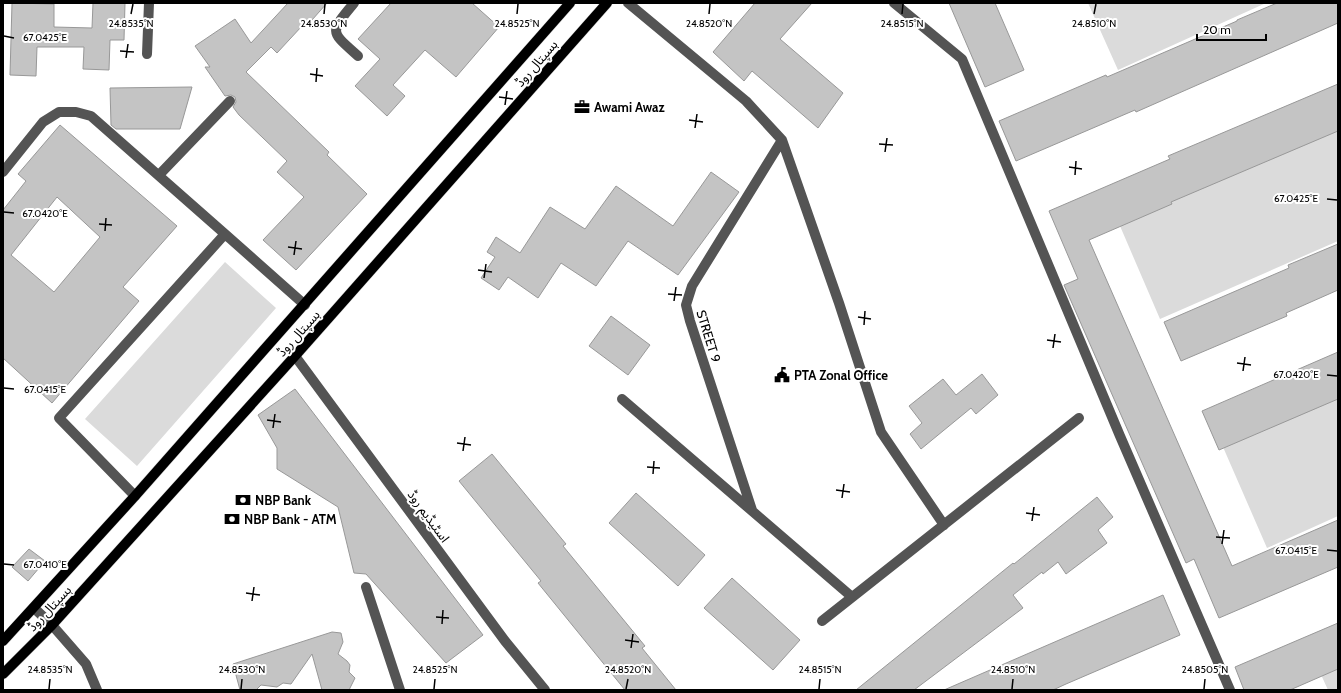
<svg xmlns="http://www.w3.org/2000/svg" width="1341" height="693" viewBox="0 0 1341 693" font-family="Cabin,'Noto Sans Arabic',sans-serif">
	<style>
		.green { fill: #dbdbdb }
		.building { fill: #c4c4c4; stroke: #989898; fill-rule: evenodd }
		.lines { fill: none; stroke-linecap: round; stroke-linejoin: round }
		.major-casing { stroke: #dbdbdb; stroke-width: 11 }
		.minor { stroke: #545454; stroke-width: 10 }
		.major { stroke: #000; stroke-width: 10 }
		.ticks { fill: none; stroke: #000; stroke-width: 1.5 }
		.labels { text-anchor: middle; stroke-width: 4; stroke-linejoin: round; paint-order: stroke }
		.street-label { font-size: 13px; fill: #000; stroke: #fff }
		.poi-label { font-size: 13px; font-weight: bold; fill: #000; stroke: #fff; text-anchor: start }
		.ticks-label { font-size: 10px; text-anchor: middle; fill: #000; stroke: #fff; stroke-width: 4; stroke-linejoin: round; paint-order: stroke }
	</style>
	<rect width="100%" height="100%" fill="#fff"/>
	<path class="green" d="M 1088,3 L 1266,3 L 1118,70 Z
		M 1338,123 L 1338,241 L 1160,319 L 1117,219 Z
		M 225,262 L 276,308 L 137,466 L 85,419 Z
		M 1338,396 L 1338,516 L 1267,548 L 1223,447 Z
		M 1338,659 L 1338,690 L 1328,690 L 1318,668 Z"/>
	<path class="building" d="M 12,3 L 54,4 L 54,27 L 92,28 L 93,3 L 125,3 L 124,40 L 110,40 L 109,70 L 83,69 L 84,47 L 37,47 L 36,76 L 10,75 Z
		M 288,3 L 327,3 L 305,28 L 302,26 L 277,53 L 271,47 L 246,72 L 329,152 L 327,155 L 367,194 L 296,270 L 263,240 L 304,197 L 277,172 L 287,161 L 239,115 L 233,107 L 236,102 L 235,97 L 231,95 L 225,96 L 205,67 L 210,67 L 195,46 L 235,19 L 251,43 Z
		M 391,3 L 472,3 L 499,27 L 456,77 L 425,50 L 393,85 L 405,96 L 387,116 L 355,86 L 380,59 L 358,39 Z
		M 755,3 L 812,3 L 780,39 L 843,93 L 818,128 L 752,71 L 744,81 L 713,52 Z
		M 949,3 L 995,3 L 1024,70 L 985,87 Z
		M 1277,3 L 1338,3 L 1338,23 L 1136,112 L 1135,110 L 1016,161 L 999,121 L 1106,75 L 1107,77 L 1237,21 L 1237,20 Z
		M 1338,84 L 1338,131 L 1171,202 L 1172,204 L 1089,240 L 1232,566 L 1338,520 L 1338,567 L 1219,618 L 1194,559 L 1186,563 L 1064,285 L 1078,279 L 1049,211 L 1170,159 L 1168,156 Z
		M 192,87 L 180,129 L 116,129 L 111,125 L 110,88 Z
		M 60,125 L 177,226 L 123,287 L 139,301 L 52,403 L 3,358 L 3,210 L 26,181 L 18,174 ZM 57,197 L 100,237 L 54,292 L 11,255 Z
		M 711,172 L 739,192 L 678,275 L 628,241 L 596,286 L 561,263 L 538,298 L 508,277 L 499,290 L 481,278 L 495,257 L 487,252 L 496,237 L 520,253 L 550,207 L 585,229 L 616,186 L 673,226 Z
		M 1338,244 L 1338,290 L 1286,313 L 1287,316 L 1181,361 L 1164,322 L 1289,268 L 1288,265 Z
		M 611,316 L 650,345 L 628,375 L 589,346 Z
		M 1338,352 L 1338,399 L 1219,450 L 1202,411 Z
		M 982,374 L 998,395 L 976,414 L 971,408 L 921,449 L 910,434 L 922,423 L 909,406 L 943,379 L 956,395 Z
		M 295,389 L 483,635 L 446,663 L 366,574 L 354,573 L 338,507 L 277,469 L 277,448 L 258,415 Z
		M 492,454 L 566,544 L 563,546 L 645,646 L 642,648 L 676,690 L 625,690 L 538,583 L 541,581 L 459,481 Z
		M 636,493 L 705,555 L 678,586 L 609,523 Z
		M 1097,497 L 1113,517 L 1098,530 L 1107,543 L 1066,574 L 1058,562 L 1043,574 L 1042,572 L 1013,595 L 1023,608 L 914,690 L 856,690 L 1013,563 L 1014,564 Z
		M 29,549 L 45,561 L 28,581 L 12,567 Z
		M 732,578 L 800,640 L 773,670 L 704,608 Z
		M 1163,595 L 1180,635 L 1066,684 L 1053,690 L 944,690 Z
		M 1338,623 L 1338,669 L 1290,690 L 1244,690 L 1235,667 Z
		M 332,632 L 341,633 L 343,642 L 338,654 L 347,661 L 350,665 L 349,672 L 355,678 L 349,690 L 322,690 L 312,654 L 291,684 L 283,683 L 277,687 L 261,685 L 256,690 L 240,690 L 233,664 Z"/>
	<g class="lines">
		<defs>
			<path id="major" d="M 3,641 L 135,496 L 570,3
				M 3,674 L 52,625 L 295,356 L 607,3"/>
		</defs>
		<use href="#major" class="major-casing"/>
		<path class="minor" d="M 354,3 C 329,33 330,31 358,56
			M 628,3 L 746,101 L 782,140 L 839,303 L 881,432 L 944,525
			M 894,3 L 962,59 L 1120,436 L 1230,690
			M 147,54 L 149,3
			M 3,172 L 43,122 L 59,112 L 76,112 L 91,116 L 225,234
			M 159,175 L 230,101
			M 295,356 L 505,641 L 545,690
			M 622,399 L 852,597
			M 135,496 L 59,418 L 225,234 L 305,305
			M 752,510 L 690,321 L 686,305 L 692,286 L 782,140
			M 366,587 L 400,690
			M 34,608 L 52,625 L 86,664 L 97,690
			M 822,621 L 1079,418"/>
		<use href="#major" class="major"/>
	</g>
	<path class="ticks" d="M 131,14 L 133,4M 324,14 L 325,4M 517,14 L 518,4M 709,14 L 710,4M 902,14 L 903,4M 1094,14 L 1096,4M 4,36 L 14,38M 120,51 L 134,52M 126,58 L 128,44M 310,74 L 323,76M 316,82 L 317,68M 499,97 L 513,99M 505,105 L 507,91M 689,120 L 703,122M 695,128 L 697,114M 879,144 L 893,145M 885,152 L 887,138M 1069,167 L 1082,169M 1075,175 L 1076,161M 1327,199 L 1337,200M 4,212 L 14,213M 99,224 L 112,225M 105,231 L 106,218M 288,247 L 302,249M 294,255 L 296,241M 478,270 L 492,272M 484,278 L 486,264M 668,294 L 682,295M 674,301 L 676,287M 858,317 L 871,319M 864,325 L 865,311M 1047,340 L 1061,342M 1053,348 L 1055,334M 1237,363 L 1251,365M 1243,371 L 1245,357M 1327,375 L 1337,376M 4,388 L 14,389M 267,420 L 281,422M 273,428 L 275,414M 457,443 L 471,445M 463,451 L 465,437M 647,467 L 660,468M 653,474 L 654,461M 836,490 L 850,492M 842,498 L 844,484M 1026,513 L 1040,515M 1032,521 L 1034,507M 1216,537 L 1230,538M 1222,544 L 1224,530M 1327,550 L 1337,551M 4,564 L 14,565M 246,593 L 260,595M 252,601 L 254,587M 436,617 L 449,618M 442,624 L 443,610M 625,640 L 639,642M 631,648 L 633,634M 49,689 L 50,679M 241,689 L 242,679M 434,689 L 435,679M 626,689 L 628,679M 819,689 L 820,679M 1012,689 L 1013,679M 1204,689 L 1205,679"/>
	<defs>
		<symbol id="office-bare" viewBox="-9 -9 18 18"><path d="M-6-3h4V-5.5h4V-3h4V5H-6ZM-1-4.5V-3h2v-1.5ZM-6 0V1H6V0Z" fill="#000" stroke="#fff" stroke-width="2.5" paint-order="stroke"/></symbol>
		<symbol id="civic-bare" viewBox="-9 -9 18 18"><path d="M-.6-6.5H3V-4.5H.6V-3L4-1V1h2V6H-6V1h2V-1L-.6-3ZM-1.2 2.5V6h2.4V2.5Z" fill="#000" stroke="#fff" stroke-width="2.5" paint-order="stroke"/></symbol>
		<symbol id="bank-bare" viewBox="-9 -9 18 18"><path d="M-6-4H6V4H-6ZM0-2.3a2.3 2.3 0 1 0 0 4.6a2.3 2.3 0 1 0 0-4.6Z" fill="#000" stroke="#fff" stroke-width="2.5" paint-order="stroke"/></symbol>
	</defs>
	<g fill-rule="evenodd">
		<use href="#office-bare" x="571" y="96" width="22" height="22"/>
		<use href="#civic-bare" x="771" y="364" width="22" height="22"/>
		<use href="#bank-bare" x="232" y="489" width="22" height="22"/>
		<use href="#bank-bare" x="221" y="508" width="22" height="22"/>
	</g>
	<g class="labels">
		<g class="street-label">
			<text transform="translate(536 63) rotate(-49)" y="5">ہسپتال روڈ</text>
			<text transform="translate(298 333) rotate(-48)" y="5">ہسپتال روڈ</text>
			<text transform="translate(709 336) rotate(73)" y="5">STREET 9</text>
			<text transform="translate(429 516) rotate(54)" y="5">اسٹیڈیم روڈ</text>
			<text transform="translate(49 608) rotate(-47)" y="5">ہسپتال روڈ</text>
		</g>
		<g class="poi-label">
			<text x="594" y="112">Awami Awaz</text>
			<text x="794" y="380">PTA Zonal Office</text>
			<text x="255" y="505">NBP Bank</text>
			<text x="244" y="524">NBP Bank - ATM</text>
		</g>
	</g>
	<g class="ticks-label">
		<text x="131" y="27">24.8535°N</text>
		<text x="324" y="27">24.8530°N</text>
		<text x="517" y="27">24.8525°N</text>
		<text x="709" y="27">24.8520°N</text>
		<text x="902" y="27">24.8515°N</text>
		<text x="1094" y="27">24.8510°N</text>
		<text x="45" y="41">67.0425°E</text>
		<text x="1296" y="202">67.0425°E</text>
		<text x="45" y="217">67.0420°E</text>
		<text x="1296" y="378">67.0420°E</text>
		<text x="45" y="393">67.0415°E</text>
		<text x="1296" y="554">67.0415°E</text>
		<text x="45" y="568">67.0410°E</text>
		<text x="50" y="673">24.8535°N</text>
		<text x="242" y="673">24.8530°N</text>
		<text x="435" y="673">24.8525°N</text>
		<text x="628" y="673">24.8520°N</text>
		<text x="820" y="673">24.8515°N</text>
		<text x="1013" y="673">24.8510°N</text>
		<text x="1205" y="673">24.8505°N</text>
	</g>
	<rect width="1341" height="693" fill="none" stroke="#000000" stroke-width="8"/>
	<path d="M1197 34v6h69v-6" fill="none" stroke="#000000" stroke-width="2"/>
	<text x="1203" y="34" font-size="12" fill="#000000" stroke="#ffffff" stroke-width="3" paint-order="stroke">20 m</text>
</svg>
